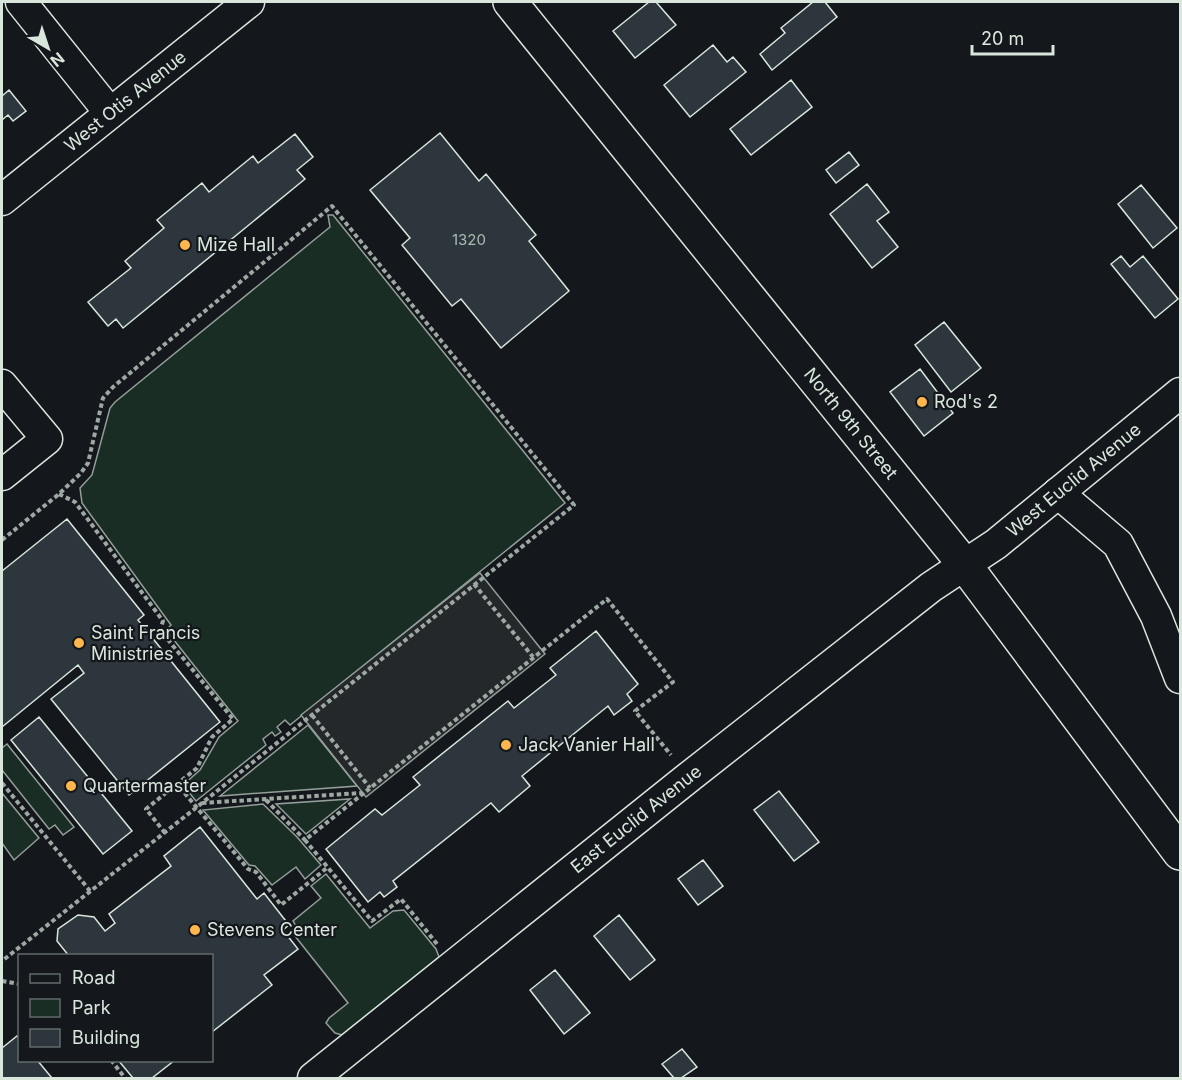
<svg xmlns="http://www.w3.org/2000/svg" width="1182" height="1080" viewBox="0 0 1182 1080" font-family="Inter,sans-serif">
	<style>
		.green { fill: #1a2d24; stroke: #939e99; stroke-width: 1.5 }
		.parking { fill: #24282b; stroke: #939e99; stroke-width: 1.5 }
		.building { fill: #2c363c; stroke: #d8e6dc; stroke-width: 1.5 }
		.lines { fill: none; stroke-linecap: round; stroke-linejoin: round }
		.minor-casing { stroke: #d8e6dc; stroke-width: 33 }
		.major-casing { stroke: #d8e6dc; stroke-width: 36 }
		.path { stroke: #9da8a2; stroke-width: 4; stroke-dasharray: 4.5 3; stroke-linecap: butt }
		.minor { stroke: #14181c; stroke-width: 30 }
		.major { stroke: #14181c; stroke-width: 33 }
		.poi-dot { fill: #ffb74d; stroke: #14181c; stroke-width: 2 }
		.labels { text-anchor: middle; stroke-width: 4.5; stroke-linejoin: round; paint-order: stroke }
		.number-label { font-size: 15px; fill: #adbab4 }
		.street-label { font-size: 18px; fill: #d8e6dc; stroke: #14181c }
		.poi-label { font-size: 18px; fill: #d8e6dc; stroke: #14181c; text-anchor: start }
	</style>
	<rect width="100%" height="100%" fill="#14181c"/>
	<path class="green" d="M 328,215 L 333,215 L 565,503 L 290,725 L 285,720 L 277,727 L 281,732 L 275,736 L 272,732 L 263,739 L 266,745 L 196,801 L 183,785 L 200,770 L 219,737 L 238,721 L 166,630 L 171,625 L 82,503 L 80,488 L 92,475 L 110,408 L 115,402 L 330,227 Z
		M 308,725 L 357,786 L 220,796 Z
		M 7,744 L 74,827 L 63,835 L 55,825 L 49,829 L 2,770 L 2,748 Z
		M 2,793 L 39,838 L 14,860 L 2,843 Z
		M 350,799 L 306,834 L 276,804 Z
		M 263,804 L 297,837 L 321,865 L 305,879 L 296,867 L 272,885 L 255,866 L 249,865 L 203,810 Z
		M 326,874 L 370,928 L 393,911 L 404,910 L 436,949 L 439,957 L 342,1035 L 335,1033 L 326,1023 L 329,1018 L 348,1003 L 291,931 L 296,926 L 293,921 L 321,898 L 311,886 Z"/>
	<path class="parking" d="M 480,573 L 545,654 L 366,797 L 301,715 Z"/>
	<path class="building" d="M 649,2 L 656,2 L 676,25 L 635,58 L 613,31 Z
		M 813,2 L 825,2 L 837,17 L 772,70 L 760,54 L 785,33 L 781,28 Z
		M 713,45 L 727,62 L 733,57 L 746,72 L 690,117 L 664,85 Z
		M 791,80 L 812,107 L 751,155 L 730,129 Z
		M 9,90 L 26,111 L 13,121 L 8,115 L 2,120 L 2,96 Z
		M 440,133 L 479,181 L 486,174 L 536,235 L 529,241 L 569,291 L 501,348 L 461,299 L 452,306 L 402,245 L 410,238 L 370,190 Z
		M 295,134 L 313,157 L 297,170 L 305,179 L 123,328 L 116,319 L 108,326 L 88,302 L 131,268 L 125,261 L 164,228 L 157,220 L 202,183 L 209,192 L 253,156 L 258,163 Z
		M 849,152 L 859,165 L 836,183 L 826,170 Z
		M 867,184 L 889,212 L 877,221 L 898,247 L 872,268 L 830,214 Z
		M 1141,185 L 1177,228 L 1153,248 L 1118,204 Z
		M 1121,256 L 1130,267 L 1143,256 L 1178,299 L 1155,318 L 1111,264 Z
		M 944,322 L 981,368 L 951,392 L 915,345 Z
		M 920,369 L 953,413 L 924,436 L 890,392 Z
		M 67,519 L 144,615 L 138,620 L 220,722 L 129,795 L 51,699 L 84,673 L 78,665 L 2,727 L 2,571 Z
		M 596,631 L 638,684 L 627,694 L 632,701 L 614,715 L 608,706 L 522,776 L 530,786 L 499,812 L 491,803 L 393,881 L 397,887 L 384,897 L 380,892 L 368,902 L 326,849 L 375,809 L 382,815 L 420,785 L 413,777 L 508,701 L 514,708 L 556,675 L 550,668 Z
		M 39,717 L 132,831 L 103,854 L 11,740 Z
		M 779,791 L 819,842 L 794,861 L 754,810 Z
		M 200,827 L 257,899 L 264,893 L 289,925 L 283,930 L 298,949 L 264,975 L 272,985 L 212,1032 L 212,956 L 69,956 L 57,941 L 58,929 L 78,915 L 94,917 L 105,931 L 115,923 L 109,914 L 171,866 L 164,856 Z
		M 703,860 L 723,886 L 698,905 L 678,879 Z
		M 619,915 L 655,960 L 630,980 L 594,936 Z
		M 555,970 L 590,1013 L 564,1034 L 530,990 Z
		M 17,1036 L 20,1039 L 20,1060 L 37,1060 L 52,1078 L 2,1078 L 2,1048 Z
		M 682,1049 L 697,1067 L 681,1078 L 674,1078 L 662,1064 Z
		M 118,1060 L 175,1060 L 152,1078 L 133,1078 Z"/>
	<g class="lines">
		<defs>
			<g id="minor">
				<path d="M 21,2 L 110,113"/>
				<path id="s1" d="M 2,200 L 249,2"/>
				<path d="M 2,385 L 47,439 L 2,475"/>
				<path d="M 1058,493 L 1118,544 L 1156,616 L 1180,678"/>
				<path id="s2" d="M 313,1078 L 689,777 L 931,587 L 996,544 L 1180,393"/>
			</g>
			<g id="major">
				<path id="s3" d="M 510,2 L 964,564 L 1180,853"/>
			</g>
		</defs>
		<use href="#minor" class="minor-casing"/>
		<use href="#major" class="major-casing"/>
		<path class="path" d="M 59,494 L 75,502 L 163,621 L 160,630 L 233,719 L 212,737 L 197,768 L 177,784 L 248,869 L 256,872 L 281,905 L 328,867
			M 2,540 L 59,494 L 81,473 L 88,463 L 103,398 L 113,387 L 332,206 L 574,505 L 202,803 L 2,961
			M 474,584 L 533,657
			M 312,715 L 370,788
			M 2,783 L 90,891
			M 266,800 L 305,840
			M 202,803 L 362,793
			M 165,833 L 146,809 L 177,784
			M 437,944 L 401,899 L 372,921 L 305,840 L 607,599 L 673,682 L 635,711 L 671,755
			M 2,981 L 20,984
			M 111,1060 L 125,1078"/>
		<use href="#minor" class="minor"/>
		<use href="#major" class="major"/>
	</g>
	<g class="poi-dot">
		<circle cx="185" cy="245" r="6"/>
		<circle cx="922" cy="402" r="6"/>
		<circle cx="79" cy="643" r="6"/>
		<circle cx="506" cy="745" r="6"/>
		<circle cx="71" cy="786" r="6"/>
		<circle cx="195" cy="930" r="6"/>
	</g>
	<g class="labels">
		<g class="number-label">
			<text x="469" y="245">1320</text>
		</g>
		<g class="street-label">
			<text dy="6" stroke="none"><textPath href="#s1" startOffset="158">West Otis Avenue</textPath></text>
			<text dy="6" stroke="none"><textPath href="#s3" startOffset="542">North 9th Street</textPath></text>
			<text dy="6" stroke="none"><textPath href="#s2" startOffset="968">West Euclid Avenue</textPath></text>
			<text dy="6" stroke="none"><textPath href="#s2" startOffset="414">East Euclid Avenue</textPath></text>
		</g>
		<g class="poi-label">
			<text x="197" y="251">Mize Hall</text>
			<text x="934" y="408">Rod's 2</text>
			<text x="91" y="639">Saint Francis<tspan x="91" dy="21">Ministries</tspan></text>
			<text x="518" y="751">Jack Vanier Hall</text>
			<text x="83" y="792">Quartermaster</text>
			<text x="207" y="936">Stevens Center</text>
		</g>
	</g>
	<rect width="1182" height="1080" fill="none" stroke="#d8e6dc" stroke-width="6"/>
	<rect x="18" y="954" width="195" height="108" fill="#14181c" stroke="#626a69" stroke-width="1.5"/>
	<rect x="30" y="974" width="30" height="9" fill="#14181c" stroke="#626a69" stroke-width="1.5"/>
	<text x="72" y="984" font-size="18" fill="#d8e6dc">Road</text>
	<rect x="30" y="999" width="30" height="18" fill="#1a2d24" stroke="#626a69" stroke-width="1.5"/>
	<text x="72" y="1014" font-size="18" fill="#d8e6dc">Park</text>
	<rect x="30" y="1029" width="30" height="18" fill="#2c363c" stroke="#626a69" stroke-width="1.5"/>
	<text x="72" y="1044" font-size="18" fill="#d8e6dc">Building</text>
	<g transform="translate(48 48) rotate(141)" stroke="#14181c" stroke-width="4.5" paint-order="stroke">
	<path d="M0-4.5L10 22L0 15L-10 22Z" fill="#d8e6dc"/>
	<text y="-9" font-size="16" font-weight="bold" text-anchor="middle" fill="#d8e6dc">N</text>
	</g>
	<path d="M972 45v9h81v-9" fill="none" stroke="#d8e6dc" stroke-width="3"/>
	<text x="981" y="45" font-size="18" fill="#d8e6dc" stroke="#14181c" stroke-width="4.5" paint-order="stroke">20 m</text>
</svg>
